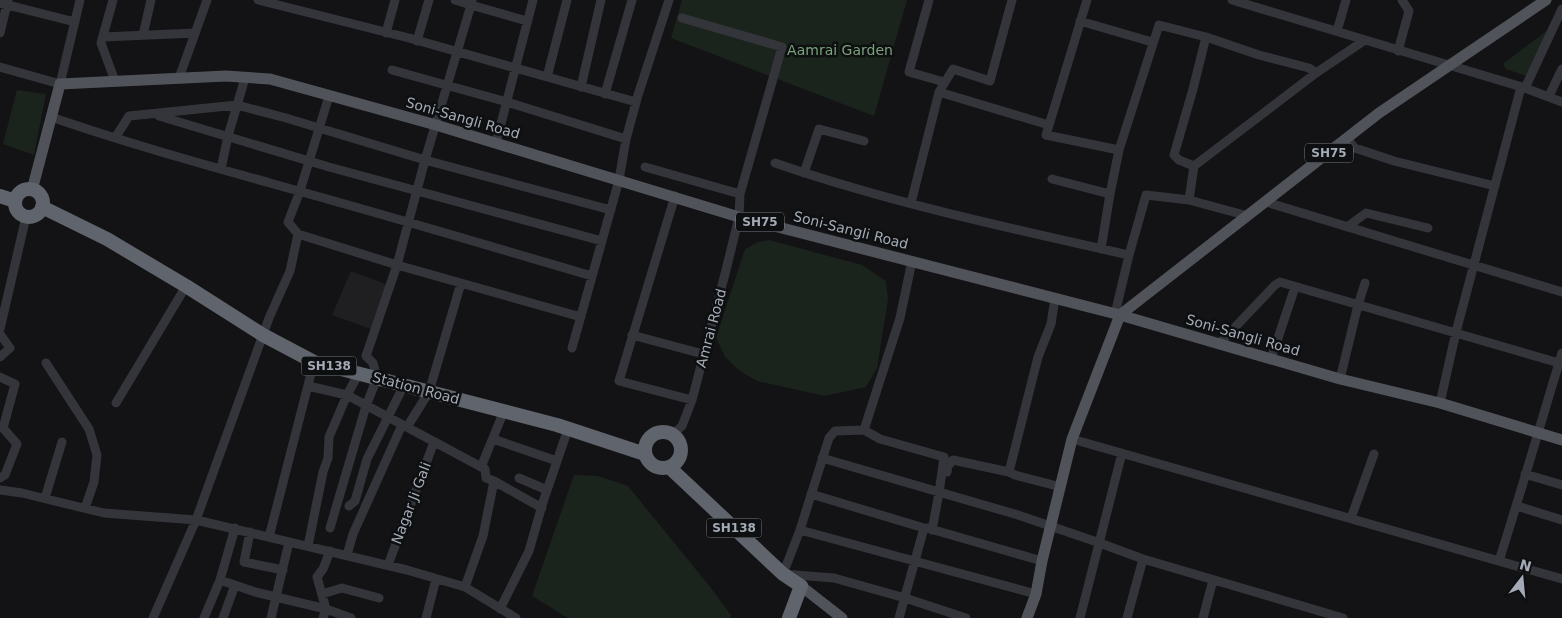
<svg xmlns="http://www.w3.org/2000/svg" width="1562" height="618" viewBox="0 0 1562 618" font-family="'DejaVu Sans',sans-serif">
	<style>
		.built { fill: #1f1f22 }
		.green { fill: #1b241c }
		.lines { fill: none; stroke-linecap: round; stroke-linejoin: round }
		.minor { stroke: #34353b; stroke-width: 9 }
		.major { stroke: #50535a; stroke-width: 11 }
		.highway { stroke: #60646c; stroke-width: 14 }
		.labels { text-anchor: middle; stroke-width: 5; stroke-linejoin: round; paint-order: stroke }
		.shield { fill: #0e0f10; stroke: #777c85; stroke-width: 1 }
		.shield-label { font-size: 12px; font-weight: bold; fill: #a4abb7 }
		.park-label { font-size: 14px; fill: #7aa37b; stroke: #0e0f10 }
		.street-label { font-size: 14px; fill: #a4abb7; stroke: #0e0f10 }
	</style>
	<rect width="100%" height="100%" fill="#131315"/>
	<path class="built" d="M 351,271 L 388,285 L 371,329 L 332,315 Z"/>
	<path class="green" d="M 682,0 L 907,0 L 874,116 L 671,38 Z
		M 1553,26 L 1527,76 L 1506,69 L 1504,66 L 1504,63 Z
		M 17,90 L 46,94 L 34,155 L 3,144 Z
		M 769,240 L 862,265 L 886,281 L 888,299 L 877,368 L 866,387 L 825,396 L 757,381 L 740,371 L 725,357 L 716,338 L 745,249 L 758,242 Z
		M 574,475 L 598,476 L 628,486 L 711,588 L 731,615 L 730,618 L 568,618 L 532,596 Z"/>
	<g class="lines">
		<path class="minor" d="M 113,0 L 101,43 L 115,81
			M 258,0 L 409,38 L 636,102
			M 455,0 L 471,5 L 425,160 L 611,210
			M 929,0 L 909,72 L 944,82
			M 1232,0 L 1525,88 L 1562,102
			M 472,1 L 471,5 L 527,21
			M 0,3 L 75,22
			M 1080,21 L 1152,42
			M 1337,31 L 1346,0
			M 0,33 L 8,0
			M 386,33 L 395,0
			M 143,35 L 151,0
			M 103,37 L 195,33
			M 417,41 L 429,0
			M 1398,51 L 1409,11 L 1402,0
			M 0,67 L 60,84 L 80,0
			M 392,70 L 507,102 L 626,139
			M 547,77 L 567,0
			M 179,78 L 207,0
			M 581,87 L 601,0
			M 1525,88 L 1562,9
			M 939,92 L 1049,125
			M 605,94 L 632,0
			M 1549,96 L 1562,69
			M 159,116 L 329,167 L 602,241
			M 51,117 C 144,149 239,174 334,201 C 420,225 506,251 592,276
			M 115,138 L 129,116 L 237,105 L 286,118 L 425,160 L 397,265 L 581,317
			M 1347,139 L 1355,148 L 1394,161 L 1495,186
			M 496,143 L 533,0
			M 1119,150 L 1159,25 L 1206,37 L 1259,55 L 1309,68 L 1316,73
			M 775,163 C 888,202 1012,229 1129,255 L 1146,195 L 1189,200
			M 1194,166 L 1179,160 L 1174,155 L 1193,89 L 1206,37
			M 645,167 L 740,194
			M 221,169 L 228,136 L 245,78
			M 804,173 L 819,129 L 864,141
			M 1052,179 L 1110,194 L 1119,150 L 1046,135 L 1087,0
			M 675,196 L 619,381 L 692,400
			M 1266,202 L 1562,292
			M 911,203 L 939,92 L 953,69 L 990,81 L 1012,0
			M 1248,216 L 1189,200 L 1194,166 L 1316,73 L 1365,40
			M 1347,227 L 1366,213 L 1428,228
			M 298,234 L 397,265 L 366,356 L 373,363 L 377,378 L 366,406 L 330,528
			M 1101,249 L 1110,194
			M 1115,314 L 1129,255
			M 0,329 L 26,217
			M 0,334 L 10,348 L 0,357
			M 632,335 L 703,354
			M 1219,344 L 1275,285 L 1280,282 L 1559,363
			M 572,348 L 619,180 L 626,139 L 638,95 L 669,0
			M 1271,359 L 1295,287
			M 46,363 L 89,429 L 97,455 L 94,482 L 85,508
			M 0,377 L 15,384 L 3,428 L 17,444 L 5,475 L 0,478
			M 1340,379 L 1358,305 L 1365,283
			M 308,386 L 347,395 L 485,469 L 486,478 L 494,481 L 542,508
			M 116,403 L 186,286
			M 1440,403 L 1456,332 L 1521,87
			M 407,427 L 429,392 L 461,283
			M 864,430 L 900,318 L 912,261
			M 672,435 L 682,426 L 692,400 L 726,270 L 739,217 L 740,194 L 782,47 L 682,18
			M 493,439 L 557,461
			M 1072,439 L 1562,579
			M 822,458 L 1018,515 L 1097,542 L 1143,559 L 1343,618
			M 481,467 L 504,411
			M 947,472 L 948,466 L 953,460 L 1009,472 L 1015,475 L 1061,487
			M 1009,472 L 1038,357 L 1051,324 L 1055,298
			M 1525,474 L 1562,485
			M 519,478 L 547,490
			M 0,490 L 22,493 L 104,513 L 196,520 L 407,570 L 465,587 L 516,618
			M 811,494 L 924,528 L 899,618
			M 45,498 L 62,442
			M 349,506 L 355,501 L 367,459 L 404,385
			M 1517,506 L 1562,520
			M 1351,518 L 1374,454
			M 927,528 L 1042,561
			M 800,530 L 1036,594
			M 932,530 L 939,493 L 944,457 L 880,439 L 864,430 L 835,431 L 829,438 L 800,530 L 783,574 L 834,578 L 905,598 L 966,618
			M 250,532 L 244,562 L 283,570
			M 269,537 L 314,362
			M 308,546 L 323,472 L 328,458 L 329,437 L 347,395 L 359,373
			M 347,555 L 353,534 L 402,425
			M 1499,561 C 1521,492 1541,422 1562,353
			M 388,565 L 434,442
			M 220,580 L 255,592 L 326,609 L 351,618
			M 465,587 L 483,536 L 494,481
			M 322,594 L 342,588 L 379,598
			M 500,609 L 529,551 L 543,502 L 568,429
			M 153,618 L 196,520 L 269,318 L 290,271 L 298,234 L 288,222 L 300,191 L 329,96
			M 204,618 L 220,580 L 235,528
			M 223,618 L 235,585
			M 271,618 L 289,542
			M 323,618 L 326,609 L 317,577 L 323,569 L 330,551
			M 426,618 L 436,579
			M 1080,618 L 1122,453
			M 1127,618 L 1143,559
			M 1203,618 L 1213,580"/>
		<path class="major" d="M 32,190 L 60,84 L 226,76 L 270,79 L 436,125 L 739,217 L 1120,315 L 1340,379 L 1440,403 L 1562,440
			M 801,586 L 842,618
			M 1027,618 L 1036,594 L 1042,561 L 1072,439 L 1120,315 L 1379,113 L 1546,0"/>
		<path class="highway" d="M15 203a14 14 0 1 1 28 0a14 14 0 1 1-28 0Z
			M 0,196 L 15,201
			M 42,207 L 107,239 L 186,286 L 263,335 L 314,362 L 557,425 L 645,454
			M645 450a18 18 0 1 1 36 0a18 18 0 1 1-36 0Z
			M 669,467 L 783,574 L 801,586 L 789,618"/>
	</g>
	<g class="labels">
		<g class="shield">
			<rect x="1305" y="143.5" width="48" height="19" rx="4"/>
			<rect x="736" y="212.5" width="48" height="19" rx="4"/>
			<rect x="301.5" y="356.5" width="55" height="19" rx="4"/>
			<rect x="706.5" y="518.5" width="55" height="19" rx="4"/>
		</g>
		<g class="shield-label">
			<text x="1329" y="157">SH75</text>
			<text x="760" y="226">SH75</text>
			<text x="329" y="370">SH138</text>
			<text x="734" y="532">SH138</text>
		</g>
		<g class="park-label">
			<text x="840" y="55">Aamrai Garden</text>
		</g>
		<g class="street-label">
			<text transform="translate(463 118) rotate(16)" y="5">Soni-Sangli Road</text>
			<text transform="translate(851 230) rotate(14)" y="5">Soni-Sangli Road</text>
			<text transform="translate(711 328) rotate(-75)" y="5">Amrai Road</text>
			<text transform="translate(1243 335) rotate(16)" y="5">Soni-Sangli Road</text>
			<text transform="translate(416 388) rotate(15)" y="5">Station Road</text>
			<text transform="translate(411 503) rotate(-69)" y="5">Nagar Ji Gali</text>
		</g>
	</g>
	<g transform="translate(1522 578) rotate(16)" stroke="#0e0f10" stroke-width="4" paint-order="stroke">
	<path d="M0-4L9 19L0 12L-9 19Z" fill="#a4abb7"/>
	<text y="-8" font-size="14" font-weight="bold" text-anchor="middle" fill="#a4abb7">N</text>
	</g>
</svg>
